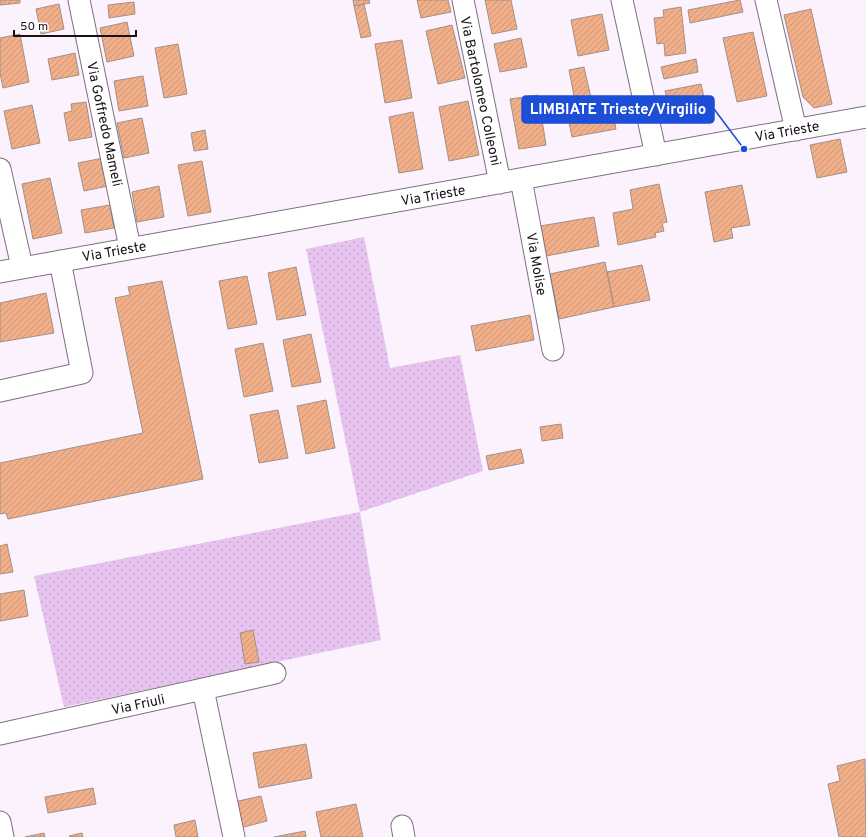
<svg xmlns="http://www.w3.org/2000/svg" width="866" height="837" viewBox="0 0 866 837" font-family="Overpass,sans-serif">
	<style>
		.grass { fill: url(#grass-dots) }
		.building { fill: url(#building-hatch); stroke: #a39085 }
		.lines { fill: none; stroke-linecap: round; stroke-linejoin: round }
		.minor-casing { stroke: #7d7080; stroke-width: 23 }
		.minor { stroke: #fff; stroke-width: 21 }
		.labels { text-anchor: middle; stroke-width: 3.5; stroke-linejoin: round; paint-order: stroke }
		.street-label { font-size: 14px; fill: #171218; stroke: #fff }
		.leader { fill: none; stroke: #1d4ed8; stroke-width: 1.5 }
		.callout-dot { fill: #1d4ed8; stroke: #fff; stroke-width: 1.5 }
		.callout { fill: #1d4ed8; stroke: #1d4ed8; stroke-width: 1.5 }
		.callout-label { font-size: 15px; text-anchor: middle; font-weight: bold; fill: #fff }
	</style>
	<defs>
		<pattern id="grass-dots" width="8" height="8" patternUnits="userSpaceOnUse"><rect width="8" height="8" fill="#e7c3ef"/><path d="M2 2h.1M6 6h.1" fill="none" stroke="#c5a6cc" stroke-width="1.8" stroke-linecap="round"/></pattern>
		<pattern id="building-hatch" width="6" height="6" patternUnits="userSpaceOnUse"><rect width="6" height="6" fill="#f1af89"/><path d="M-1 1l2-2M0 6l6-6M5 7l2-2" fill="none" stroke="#ce9676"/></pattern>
	</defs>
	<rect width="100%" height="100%" fill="#fbf2fd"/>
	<path class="grass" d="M 364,237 L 390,368 L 460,355 L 483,471 L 360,512 L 381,640 L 64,707 L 34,576 L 360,512 L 306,249 Z"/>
	<path class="building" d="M 0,0 L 20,0 L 20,3 L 0,5 Z
		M 353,0 L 369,0 L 370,3 L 354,6 Z
		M 417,0 L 448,0 L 451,12 L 421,18 Z
		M 485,0 L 511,0 L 517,29 L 492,34 Z
		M 740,0 L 743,12 L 690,23 L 688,10 Z
		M 134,2 L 135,14 L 109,18 L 108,5 Z
		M 59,4 L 64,29 L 41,34 L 36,9 Z
		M 364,4 L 371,36 L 361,38 L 354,6 Z
		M 681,7 L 686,53 L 665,56 L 664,43 L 657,44 L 654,18 L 664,17 L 663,10 Z
		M 811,9 L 832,104 L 814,108 L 803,97 L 784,15 Z
		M 602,14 L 609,50 L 578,56 L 571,20 Z
		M 127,22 L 134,56 L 107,62 L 100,28 Z
		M 452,25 L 465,78 L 438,84 L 426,31 Z
		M 753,32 L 767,96 L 737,102 L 723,38 Z
		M 20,34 L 29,82 L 3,88 L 0,73 L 0,38 Z
		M 521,38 L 527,67 L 500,72 L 494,44 Z
		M 402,40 L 412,98 L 385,103 L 375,44 Z
		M 178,44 L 187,94 L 164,98 L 155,48 Z
		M 75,53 L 79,75 L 52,80 L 48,59 Z
		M 696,59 L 698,72 L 664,79 L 661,67 Z
		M 584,67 L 591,98 L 575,101 L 569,70 Z
		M 143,76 L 148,106 L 119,111 L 114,81 Z
		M 701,84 L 708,115 L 679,121 L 676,107 L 669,108 L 665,91 Z
		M 538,95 L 546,145 L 519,149 L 510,99 Z
		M 468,101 L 479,155 L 449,161 L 439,107 Z
		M 86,102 L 92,137 L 69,141 L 64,113 L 72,111 L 71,104 Z
		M 611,104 L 616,129 L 572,137 L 567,113 Z
		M 32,105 L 40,143 L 12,149 L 4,111 Z
		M 413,112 L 423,169 L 399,173 L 389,117 Z
		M 142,118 L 149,153 L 124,158 L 117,123 Z
		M 205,130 L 208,149 L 194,151 L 191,133 Z
		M 840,139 L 847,172 L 817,178 L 810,145 Z
		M 103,158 L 108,186 L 84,191 L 78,163 Z
		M 202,161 L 211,212 L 188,216 L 178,165 Z
		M 50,178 L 62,233 L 33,239 L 22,184 Z
		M 659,184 L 667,222 L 662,223 L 664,231 L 655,233 L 656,237 L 618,245 L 613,213 L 633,209 L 630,190 Z
		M 742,185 L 750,225 L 731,228 L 733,238 L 714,242 L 705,192 Z
		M 159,186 L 164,217 L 137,222 L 132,192 Z
		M 110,205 L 114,228 L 85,233 L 81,210 Z
		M 594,217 L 599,246 L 546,256 L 540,226 Z
		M 605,262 L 614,307 L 559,319 L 550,274 Z
		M 642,265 L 650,300 L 614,307 L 607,272 Z
		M 296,267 L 306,315 L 277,320 L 268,273 Z
		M 247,276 L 257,324 L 228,329 L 219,281 Z
		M 162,281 L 203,479 L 8,519 L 6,513 L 0,514 L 0,463 L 143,433 L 115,298 L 130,295 L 128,287 Z
		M 46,293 L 54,333 L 0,342 L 0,303 Z
		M 530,315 L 534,340 L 476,351 L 471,326 Z
		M 311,334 L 321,382 L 292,387 L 283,340 Z
		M 263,343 L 273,391 L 244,397 L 235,349 Z
		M 326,400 L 335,448 L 306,454 L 297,406 Z
		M 278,410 L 288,458 L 259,463 L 250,415 Z
		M 561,424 L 563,438 L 542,441 L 540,427 Z
		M 521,449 L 524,463 L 489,470 L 486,456 Z
		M 7,544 L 13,572 L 0,574 L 0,546 Z
		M 24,590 L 28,616 L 0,621 L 0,594 Z
		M 253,630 L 259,662 L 245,664 L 240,633 Z
		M 306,744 L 312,778 L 259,788 L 253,753 Z
		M 865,759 L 866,837 L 839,837 L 828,784 L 840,781 L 837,766 Z
		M 93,788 L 96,804 L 48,813 L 45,797 Z
		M 261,796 L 267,821 L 240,828 L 234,802 Z
		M 356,804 L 363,837 L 321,837 L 316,812 Z
		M 195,820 L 198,837 L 176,837 L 174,825 Z
		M 305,831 L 306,837 L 274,837 Z
		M 44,833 L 45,837 L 25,837 Z
		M 82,833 L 83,837 L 70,837 L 69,836 Z"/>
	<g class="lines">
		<defs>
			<path id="minor" d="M 79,0 L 130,248
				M 463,0 L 500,183
				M 622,0 L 656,155
				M 766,0 L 796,130
				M 0,169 L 22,267
				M 521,179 L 553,350
				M 0,272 L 866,117
				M 0,391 L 82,373 L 60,261
				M 203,689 L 234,837
				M 0,734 L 275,673
				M 0,822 L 3,837
				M 402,826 L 404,837"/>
		</defs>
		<use href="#minor" class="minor-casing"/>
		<use href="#minor" class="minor"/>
	</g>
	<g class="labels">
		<g class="street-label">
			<text transform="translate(481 91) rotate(78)" y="5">Via Bartolomeo Colleoni</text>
			<text transform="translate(105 124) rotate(78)" y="5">Via Goffredo Mameli</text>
			<text transform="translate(787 131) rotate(-10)" y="5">Via Trieste</text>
			<text transform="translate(433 195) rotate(-10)" y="5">Via Trieste</text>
			<text transform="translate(114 251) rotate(-10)" y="5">Via Trieste</text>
			<text transform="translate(537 264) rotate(80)" y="5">Via Molise</text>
			<text transform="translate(138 704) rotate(-12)" y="5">Via Friuli</text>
		</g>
	</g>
	<path class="leader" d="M744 149L714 109"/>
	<circle class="callout-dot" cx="744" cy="149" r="4"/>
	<rect class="callout" x="522" y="96" width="192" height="27" rx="4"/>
	<g class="callout-label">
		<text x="618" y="114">LIMBIATE Trieste/Virgilio</text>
	</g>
	<path d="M14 30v6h122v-6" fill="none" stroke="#171218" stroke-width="2"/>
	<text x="20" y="30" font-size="12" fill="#171218" stroke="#ffffff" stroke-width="3" paint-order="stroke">50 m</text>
</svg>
